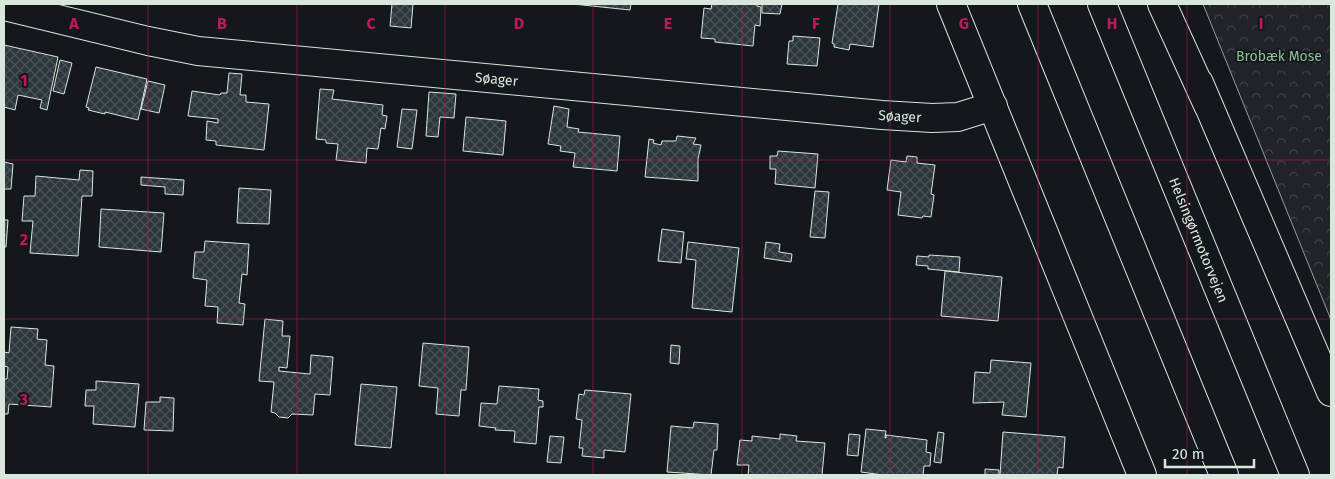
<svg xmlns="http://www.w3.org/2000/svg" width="1335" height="479" viewBox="0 0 1335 479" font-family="'Fira Sans',sans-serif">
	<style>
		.park { fill: url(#park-crowns); stroke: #939e99 }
		.building { fill: url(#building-cross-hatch); stroke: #d8e6dc }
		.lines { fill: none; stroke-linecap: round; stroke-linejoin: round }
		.minor-casing { stroke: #d8e6dc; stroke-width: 30 }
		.highway-casing { stroke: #d8e6dc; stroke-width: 30 }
		.minor { stroke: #14181c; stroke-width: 28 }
		.highway { stroke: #14181c; stroke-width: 28 }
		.grid { fill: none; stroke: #c2185b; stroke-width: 1; stroke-opacity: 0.55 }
		.labels { text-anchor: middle; stroke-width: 4; stroke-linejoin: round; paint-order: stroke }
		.park-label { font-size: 14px; fill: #8ac095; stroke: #14181c }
		.street-label { font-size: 14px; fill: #d8e6dc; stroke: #14181c }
		.grid-label { font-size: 16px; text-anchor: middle; font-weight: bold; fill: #c2185b; stroke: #14181c; stroke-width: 4; stroke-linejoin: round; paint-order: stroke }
	</style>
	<defs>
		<pattern id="park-crowns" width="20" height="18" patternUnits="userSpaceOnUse" patternTransform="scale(1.25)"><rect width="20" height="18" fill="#202428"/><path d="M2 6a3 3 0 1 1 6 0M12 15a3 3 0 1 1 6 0" fill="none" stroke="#404447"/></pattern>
		<pattern id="building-cross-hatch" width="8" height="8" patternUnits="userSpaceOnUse" patternTransform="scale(1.25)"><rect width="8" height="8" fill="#2c363c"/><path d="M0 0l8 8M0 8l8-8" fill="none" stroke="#4a5358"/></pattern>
	</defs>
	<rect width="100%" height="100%" fill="#14181c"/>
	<path class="park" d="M 1203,4 L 1331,4 L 1331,320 Z"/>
	<path class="building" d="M 392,4 L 413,4 L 411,28 L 390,26 Z
		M 573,4 L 631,4 L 630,10 Z
		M 712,4 L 757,4 L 757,6 L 761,7 L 760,26 L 755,25 L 753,46 L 715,42 L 715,39 L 701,38 L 704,8 L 711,9 Z
		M 762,4 L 782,4 L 780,14 L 762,13 Z
		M 838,4 L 879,4 L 873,47 L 850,44 L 849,50 L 834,47 L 834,44 L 832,43 Z
		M 793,36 L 820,38 L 817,66 L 787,64 L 789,41 L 793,41 Z
		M 4,45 L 58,57 L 47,110 L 40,108 L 42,100 L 18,95 L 15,110 L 4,107 Z
		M 60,60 L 72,63 L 64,94 L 53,91 Z
		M 96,67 L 147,79 L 138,120 L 105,112 L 105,114 L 88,110 L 89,108 L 86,107 Z
		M 229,73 L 242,74 L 240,95 L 246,95 L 246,102 L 269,104 L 264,150 L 216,145 L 216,141 L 206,140 L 207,121 L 218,123 L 218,119 L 188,116 L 192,91 L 220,95 L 221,93 L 227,93 Z
		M 148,81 L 165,85 L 159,113 L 141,109 Z
		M 320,89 L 334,90 L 332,99 L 383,105 L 382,115 L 387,116 L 385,129 L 381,128 L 378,149 L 367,148 L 366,163 L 336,160 L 338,144 L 326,143 L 326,140 L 316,139 Z
		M 429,92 L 456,94 L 454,118 L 440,117 L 438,137 L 426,136 Z
		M 554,106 L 569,109 L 567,127 L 579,129 L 578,132 L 620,136 L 617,171 L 573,167 L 575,153 L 560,151 L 561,146 L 548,144 Z
		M 402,109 L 417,110 L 412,149 L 397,147 Z
		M 466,117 L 506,121 L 503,155 L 463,151 Z
		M 677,136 L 696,138 L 693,144 L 701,145 L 698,159 L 698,181 L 645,177 L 649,139 L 654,140 L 653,143 L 661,145 L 662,141 L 676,141 Z
		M 778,151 L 818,154 L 815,188 L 775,184 L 776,169 L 770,169 L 770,156 L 777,156 Z
		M 907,156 L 917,157 L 917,163 L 935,165 L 931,194 L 934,195 L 931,217 L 923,216 L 922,218 L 898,215 L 901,192 L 887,190 L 891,160 L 906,162 Z
		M 4,162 L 13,164 L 11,189 L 4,189 Z
		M 80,170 L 93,171 L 92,196 L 82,196 L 78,256 L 30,253 L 33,221 L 22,221 L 24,196 L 35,196 L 36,176 L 79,180 Z
		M 141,177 L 184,180 L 183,195 L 165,194 L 165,187 L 141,185 Z
		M 239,188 L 271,190 L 269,224 L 237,223 Z
		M 815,191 L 829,192 L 825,238 L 810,237 Z
		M 101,209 L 164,213 L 161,252 L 99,247 Z
		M 4,220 L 8,220 L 6,247 L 4,247 Z
		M 662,229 L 684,232 L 681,263 L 658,261 Z
		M 205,241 L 249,244 L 247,275 L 242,274 L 239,303 L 245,304 L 243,325 L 217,323 L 218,307 L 205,306 L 207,280 L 193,278 L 195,252 L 204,252 Z
		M 688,242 L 739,248 L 732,312 L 692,308 L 696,260 L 686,259 Z
		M 766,242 L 780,244 L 779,252 L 792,254 L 791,262 L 764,258 Z
		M 929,255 L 960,257 L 959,272 L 928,269 L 928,266 L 916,265 L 917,256 L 929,257 Z
		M 945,271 L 1002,277 L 998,321 L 941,316 Z
		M 265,319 L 283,321 L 282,336 L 290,336 L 287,368 L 279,367 L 279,371 L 310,374 L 311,355 L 333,357 L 330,395 L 315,394 L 313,415 L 292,414 L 288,418 L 279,417 L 275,413 L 271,412 L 274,382 L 259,381 Z
		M 11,327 L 38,329 L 37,339 L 47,340 L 45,365 L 54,366 L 51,407 L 9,404 L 8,414 L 4,414 L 4,379 L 7,379 L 8,367 L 4,366 L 4,352 L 9,353 Z
		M 423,343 L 469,347 L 466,390 L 461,390 L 459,416 L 436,414 L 438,388 L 419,386 Z
		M 671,345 L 680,346 L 679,364 L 670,363 Z
		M 991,360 L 1031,363 L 1026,417 L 1002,415 L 1004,402 L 973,403 L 975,372 L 990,373 Z
		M 96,381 L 139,384 L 135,427 L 93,424 L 94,406 L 85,406 L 86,390 L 96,390 Z
		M 361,384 L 397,387 L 391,448 L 355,445 Z
		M 499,386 L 539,389 L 538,400 L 543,401 L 543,407 L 539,407 L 536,444 L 514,442 L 515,431 L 495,430 L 496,428 L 479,426 L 481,403 L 497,404 Z
		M 585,390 L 631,394 L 625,452 L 604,450 L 604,458 L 582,456 L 583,448 L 579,448 L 582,420 L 576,419 L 579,394 L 584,395 Z
		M 160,397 L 174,398 L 173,431 L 144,430 L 146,402 L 160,402 Z
		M 694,422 L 718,424 L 717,450 L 714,450 L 711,475 L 667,472 L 671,426 L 693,428 Z
		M 866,429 L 886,431 L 885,438 L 886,438 L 886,435 L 927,440 L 926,452 L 931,453 L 930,466 L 924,466 L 923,475 L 883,475 L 861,472 Z
		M 938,432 L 944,433 L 941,463 L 934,462 Z
		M 1003,432 L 1065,437 L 1063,468 L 1058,467 L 1057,475 L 1000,475 Z
		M 780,434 L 797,436 L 796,441 L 825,443 L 822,475 L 748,475 L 749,465 L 737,465 L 740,440 L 752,441 L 752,436 L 780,439 Z
		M 849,434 L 860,435 L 858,456 L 847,455 Z
		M 550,436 L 564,437 L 561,463 L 547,462 Z
		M 985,469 L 999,470 L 999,475 L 985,475 Z"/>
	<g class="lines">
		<defs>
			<g id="minor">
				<path d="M 951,4 L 1142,475"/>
				<path id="s1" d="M 4,6 L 148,41 L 198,51 L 882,115 L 932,118 L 958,117 L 993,106"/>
				<path d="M 1199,83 L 1331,392"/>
			</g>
			<g id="highway">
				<path d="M 1032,4 L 1224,475"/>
				<path id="s2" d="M 1102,4 L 1295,475"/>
				<path d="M 1162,4 L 1208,105"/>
			</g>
		</defs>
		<use href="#minor" class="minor-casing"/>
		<use href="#highway" class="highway-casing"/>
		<use href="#minor" class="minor"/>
		<use href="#highway" class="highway"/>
	</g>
	<path class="grid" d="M 148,4 L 148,475M 297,4 L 297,475M 445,4 L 445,475M 593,4 L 593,475M 742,4 L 742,475M 890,4 L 890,475M 1038,4 L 1038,475M 1187,4 L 1187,475M 4,160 L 1331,160M 4,319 L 1331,319"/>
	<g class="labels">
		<g class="park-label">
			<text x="1279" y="61">Brobæk Mose</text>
		</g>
		<g class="street-label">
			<text dy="5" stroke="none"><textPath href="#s1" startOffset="499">Søager</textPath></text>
			<text dy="5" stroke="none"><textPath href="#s1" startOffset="904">Søager</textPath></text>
			<text dy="5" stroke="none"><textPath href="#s2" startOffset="255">Helsingørmotorvejen</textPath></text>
		</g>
	</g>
	<g class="grid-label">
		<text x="74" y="29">A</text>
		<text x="222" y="29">B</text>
		<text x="371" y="29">C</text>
		<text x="519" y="29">D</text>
		<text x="668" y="29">E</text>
		<text x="816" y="29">F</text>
		<text x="964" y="29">G</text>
		<text x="1112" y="29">H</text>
		<text x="1261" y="29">I</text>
		<text x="24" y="86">1</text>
		<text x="24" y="245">2</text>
		<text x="24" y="405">3</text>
	</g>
	<rect width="1335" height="479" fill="none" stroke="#d8e6dc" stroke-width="10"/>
	<path d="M1165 459v8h89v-8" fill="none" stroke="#d8e6dc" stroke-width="2.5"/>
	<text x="1172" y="459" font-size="15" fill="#d8e6dc" stroke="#14181c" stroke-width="4" paint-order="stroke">20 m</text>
</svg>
